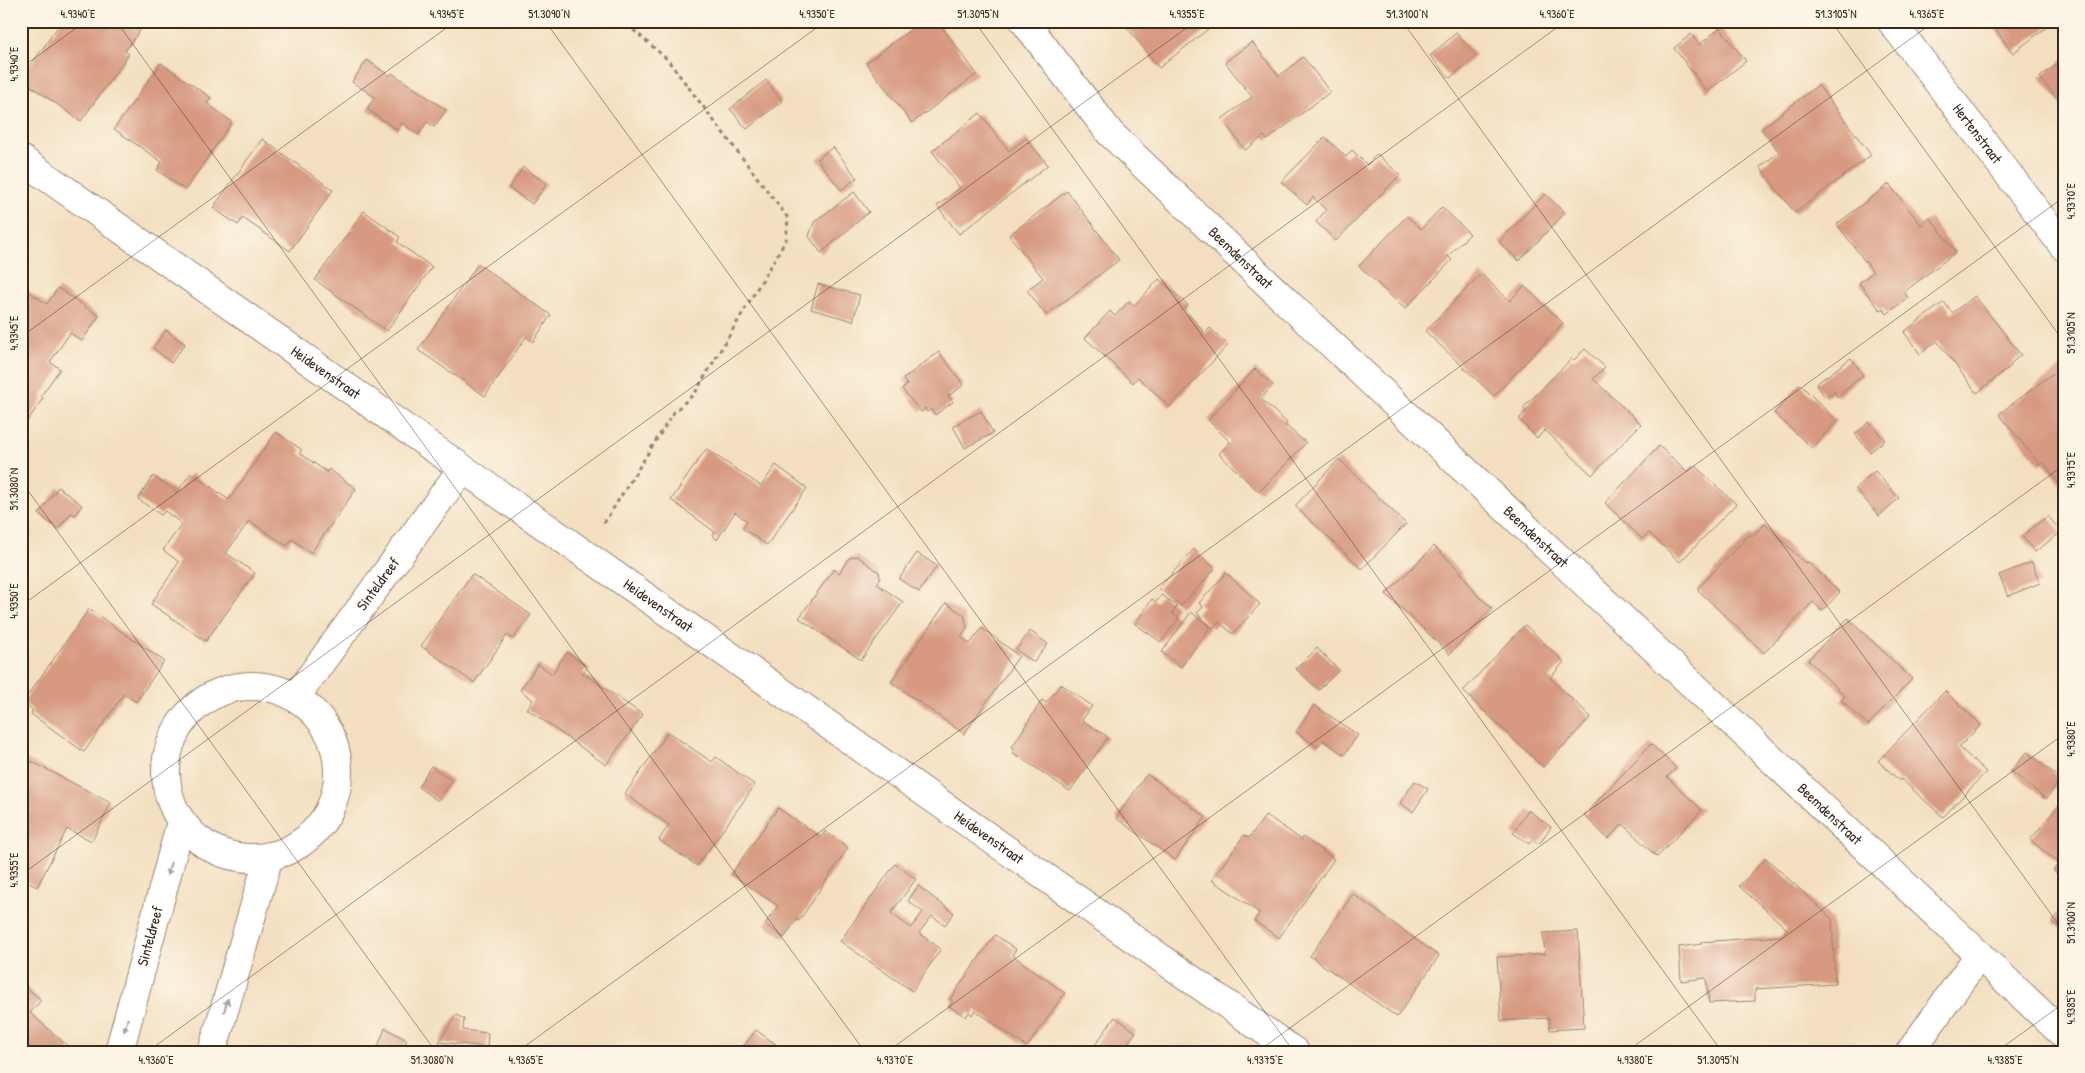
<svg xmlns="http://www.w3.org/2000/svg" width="2085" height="1073" viewBox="0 0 2085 1073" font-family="'Patrick Hand',sans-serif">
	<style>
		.building { fill: #d79a81 }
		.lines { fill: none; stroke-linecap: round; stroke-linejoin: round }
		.street-casing { stroke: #97846f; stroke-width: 30 }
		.path { stroke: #97846f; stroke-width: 3; stroke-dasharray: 4 4; stroke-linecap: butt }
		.street { stroke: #fff; stroke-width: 28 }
		.oneway { fill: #a79f9a }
		.ticks { fill: none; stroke: #3b2a1e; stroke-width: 1; stroke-opacity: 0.45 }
		.labels { text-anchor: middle; stroke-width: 4; stroke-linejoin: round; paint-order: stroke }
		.street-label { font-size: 15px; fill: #3b2a1e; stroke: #fcf5e5 }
		.neatline { fill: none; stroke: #3b2a1e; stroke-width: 2 }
		.ticks-label { font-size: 12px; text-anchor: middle; fill: #3b2a1e }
	</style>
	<rect width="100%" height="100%" fill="#fcf5e5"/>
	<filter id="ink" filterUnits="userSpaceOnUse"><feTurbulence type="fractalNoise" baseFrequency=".02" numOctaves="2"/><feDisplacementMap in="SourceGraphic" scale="10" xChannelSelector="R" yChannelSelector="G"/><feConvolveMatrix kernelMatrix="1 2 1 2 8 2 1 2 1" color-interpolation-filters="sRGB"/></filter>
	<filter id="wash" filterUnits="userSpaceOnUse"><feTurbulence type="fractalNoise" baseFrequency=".0096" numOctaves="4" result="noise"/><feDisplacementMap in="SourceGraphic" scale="20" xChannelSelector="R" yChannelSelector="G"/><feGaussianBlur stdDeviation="1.12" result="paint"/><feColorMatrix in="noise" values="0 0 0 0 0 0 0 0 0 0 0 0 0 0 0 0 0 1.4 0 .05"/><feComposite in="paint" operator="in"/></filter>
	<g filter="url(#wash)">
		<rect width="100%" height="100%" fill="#f3dfc0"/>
		<g id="blocks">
			<path class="building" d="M 62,21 L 130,21 L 141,29 L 125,51 L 129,54 L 81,121 L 21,79 Z
				M 922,21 L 937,21 L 977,74 L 912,123 L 866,63 Z
				M 1122,21 L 1218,21 L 1159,68 Z
				M 1989,21 L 2055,21 L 2013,53 Z
				M 1720,28 L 1746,61 L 1707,92 L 1674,48 L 1691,34 L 1699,45 Z
				M 1456,33 L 1476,55 L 1450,78 L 1430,56 Z
				M 1252,42 L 1279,76 L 1303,57 L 1330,92 L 1267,140 L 1264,136 L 1245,150 L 1222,119 L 1252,97 L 1225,62 Z
				M 2064,59 L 2064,108 L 2040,77 Z
				M 367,60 L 390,76 L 392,73 L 446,110 L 434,127 L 427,122 L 418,135 L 402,123 L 397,130 L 367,109 L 375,97 L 352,82 Z
				M 161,63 L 211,98 L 207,103 L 232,122 L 185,190 L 157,170 L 162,162 L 114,129 Z
				M 766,80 L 782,101 L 747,129 L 730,109 Z
				M 1818,85 L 1871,155 L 1795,213 L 1760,167 L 1779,152 L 1761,129 Z
				M 980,113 L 1009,151 L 1026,138 L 1048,165 L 959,234 L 937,206 L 960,188 L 932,151 Z
				M 1325,137 L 1346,157 L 1352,150 L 1367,165 L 1377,154 L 1400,175 L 1336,241 L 1316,222 L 1326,210 L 1313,197 L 1307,205 L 1281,182 Z
				M 262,139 L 333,190 L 290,251 L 243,218 L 238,225 L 213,208 Z
				M 833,147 L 857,178 L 841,190 L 817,159 Z
				M 523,167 L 547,184 L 532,204 L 509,188 Z
				M 1889,184 L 1921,225 L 1930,218 L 1956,252 L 1904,292 L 1908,298 L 1887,314 L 1883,308 L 1880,310 L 1859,283 L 1873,272 L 1837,224 Z
				M 1067,191 L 1119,260 L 1046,315 L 1027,290 L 1043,278 L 1009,235 Z
				M 854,192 L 869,212 L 821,253 L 809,236 L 814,222 Z
				M 1545,194 L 1565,213 L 1519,261 L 1499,242 Z
				M 1442,207 L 1470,234 L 1448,256 L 1452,260 L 1405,309 L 1359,266 L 1407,216 L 1421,229 Z
				M 364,211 L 400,237 L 397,242 L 432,267 L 387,331 L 315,280 Z
				M 478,264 L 551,315 L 533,342 L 526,337 L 485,396 L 418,350 Z
				M 1481,274 L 1510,301 L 1524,286 L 1563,323 L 1494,396 L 1425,331 Z
				M 1159,279 L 1188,305 L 1184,309 L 1205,333 L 1210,328 L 1228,345 L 1170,407 L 1138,377 L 1133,383 L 1085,338 L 1110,311 L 1115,316 L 1129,301 L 1134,306 Z
				M 818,284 L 860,295 L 853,321 L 811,309 Z
				M 58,288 L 99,316 L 82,341 L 70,333 L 50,362 L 60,369 L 41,396 L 43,398 L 26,423 L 21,420 L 21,303 L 28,291 L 47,304 Z
				M 1975,296 L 2021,355 L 2010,364 L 2011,366 L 1977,393 L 1937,341 L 1920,354 L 1904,332 L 1944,302 L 1952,313 Z
				M 166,330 L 185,344 L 171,363 L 153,348 Z
				M 1585,349 L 1605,367 L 1593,379 L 1641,424 L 1592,475 L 1545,430 L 1537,438 L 1519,419 L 1526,411 L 1523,408 L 1572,358 L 1574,360 Z
				M 939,352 L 964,385 L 948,396 L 953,402 L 935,415 L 931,409 L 927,412 L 925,408 L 921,412 L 902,389 L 907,385 L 903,379 Z
				M 1851,358 L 1863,375 L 1837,397 L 1834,391 L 1825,397 L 1816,384 Z
				M 2064,365 L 2064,479 L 2059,483 L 2043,462 L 2040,465 L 1999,414 Z
				M 1255,369 L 1273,385 L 1261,399 L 1287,423 L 1285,425 L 1306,443 L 1259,492 L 1219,454 L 1230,442 L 1208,420 Z
				M 1800,384 L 1837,421 L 1812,448 L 1774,413 Z
				M 981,411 L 993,433 L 965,448 L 953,426 Z
				M 1869,422 L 1885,440 L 1870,452 L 1855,434 Z
				M 276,432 L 302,450 L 299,453 L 327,472 L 329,469 L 356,489 L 311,553 L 292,539 L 287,546 L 249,521 L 226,553 L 255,573 L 206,641 L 151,604 L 179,562 L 163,550 L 182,524 L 165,511 L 161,515 L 138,499 L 153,476 L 177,492 L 191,473 L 229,500 Z
				M 1659,446 L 1688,472 L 1694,465 L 1736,504 L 1680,562 L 1649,533 L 1642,539 L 1605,503 Z
				M 706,449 L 761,486 L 776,465 L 807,488 L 767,545 L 742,528 L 747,521 L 735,512 L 717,540 L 713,535 L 715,532 L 671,500 Z
				M 1339,459 L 1406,524 L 1362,569 L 1295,506 Z
				M 1875,471 L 1899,498 L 1879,516 L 1855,488 Z
				M 58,487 L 82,505 L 75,515 L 71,513 L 58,529 L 39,514 Z
				M 2048,516 L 2061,532 L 2035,552 L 2022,536 Z
				M 1765,524 L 1805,563 L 1808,562 L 1840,592 L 1822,611 L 1813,602 L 1764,653 L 1697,589 L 1750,534 L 1752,536 Z
				M 1434,546 L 1459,570 L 1477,595 L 1492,608 L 1450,654 L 1386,594 Z
				M 1194,549 L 1215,569 L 1181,606 L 1159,588 Z
				M 917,553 L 937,566 L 919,592 L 899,579 Z
				M 857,556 L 879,572 L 880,579 L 877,584 L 903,602 L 861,660 L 799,618 L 834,569 L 839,573 L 849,558 Z
				M 2032,562 L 2040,583 L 2008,596 L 1999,575 Z
				M 1226,573 L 1260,604 L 1233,634 L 1219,622 L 1212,628 L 1197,613 L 1203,607 L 1199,603 Z
				M 472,574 L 531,615 L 513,639 L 507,635 L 474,683 L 421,646 Z
				M 1162,595 L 1177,606 L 1172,613 L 1179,618 L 1161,642 L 1135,624 L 1152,599 L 1156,602 Z
				M 946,603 L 964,615 L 967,628 L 961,637 L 970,644 L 982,628 L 1019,656 L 964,734 L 891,682 Z
				M 89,609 L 164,661 L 136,702 L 124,694 L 84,752 L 31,714 L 33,710 L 23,702 Z
				M 1191,612 L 1210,627 L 1181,667 L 1162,652 Z
				M 1848,618 L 1912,679 L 1868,725 L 1841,700 L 1845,696 L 1808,660 Z
				M 1525,625 L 1564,662 L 1550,678 L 1591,717 L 1543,767 L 1463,691 Z
				M 1030,631 L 1048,644 L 1034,662 L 1016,650 Z
				M 1317,648 L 1339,670 L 1319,690 L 1296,669 Z
				M 567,652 L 588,667 L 583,673 L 643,715 L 606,765 L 527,709 L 533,700 L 520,690 L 538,664 L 552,674 Z
				M 1061,684 L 1092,706 L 1082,720 L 1108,737 L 1070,791 L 1012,752 L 1015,749 L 1012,747 L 1042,700 L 1046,703 Z
				M 1945,691 L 1981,725 L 1959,747 L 1986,772 L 1943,817 L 1901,779 L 1900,781 L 1878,761 Z
				M 1314,705 L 1358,735 L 1344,755 L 1323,740 L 1318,747 L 1296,732 Z
				M 668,732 L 712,762 L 716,757 L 755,785 L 697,866 L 659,840 L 669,825 L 625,794 Z
				M 1651,744 L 1676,768 L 1667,777 L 1702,810 L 1657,857 L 1623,824 L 1608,839 L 1584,815 Z
				M 2027,752 L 2061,779 L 2046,799 L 2011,771 Z
				M 27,759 L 111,803 L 92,841 L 67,829 L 37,887 L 21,879 L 21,770 Z
				M 431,766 L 452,781 L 438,801 L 418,787 Z
				M 1147,774 L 1206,817 L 1175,860 L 1116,818 Z
				M 1415,781 L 1428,789 L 1413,812 L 1400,803 Z
				M 2060,804 L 2064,807 L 2064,879 L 2053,870 L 2059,863 L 2030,840 Z
				M 778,808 L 821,837 L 825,831 L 848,848 L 799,921 L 797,919 L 784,938 L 765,924 L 778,906 L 731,874 Z
				M 1528,810 L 1551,827 L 1539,844 L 1532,840 L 1529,844 L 1513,833 Z
				M 1266,815 L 1302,840 L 1303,837 L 1334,859 L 1279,938 L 1254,921 L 1260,913 L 1212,880 L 1244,835 L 1249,838 Z
				M 1766,858 L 1832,919 L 1835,984 L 1755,989 L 1755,1001 L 1709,1003 L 1706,978 L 1681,981 L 1679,947 L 1702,944 L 1701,942 L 1781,936 L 1787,929 L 1739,886 Z
				M 895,864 L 916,879 L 891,913 L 911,928 L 923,912 L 908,901 L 918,886 L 954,913 L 945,925 L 932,916 L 919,933 L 941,949 L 912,991 L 840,941 Z
				M 1353,894 L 1439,956 L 1397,1017 L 1310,956 Z
				M 2064,908 L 2064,932 L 2052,922 Z
				M 1578,931 L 1584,1028 L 1550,1030 L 1549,1018 L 1501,1021 L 1497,957 L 1545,954 L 1543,933 Z
				M 995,935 L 1016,949 L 1012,955 L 1065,993 L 1027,1047 L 975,1010 L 972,1015 L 969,1012 L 966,1017 L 949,1006 L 953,1001 L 950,999 Z
				M 21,983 L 41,1000 L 30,1013 L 70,1048 L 66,1052 L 21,1052 Z
				M 456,1015 L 464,1019 L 463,1030 L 488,1033 L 487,1047 L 439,1042 Z
				M 1115,1017 L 1136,1032 L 1123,1049 L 1126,1052 L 1090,1052 Z
				M 385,1028 L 407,1040 L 401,1052 L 376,1052 Z
				M 756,1030 L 781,1048 L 778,1052 L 741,1050 Z"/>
		</g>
	</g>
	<g filter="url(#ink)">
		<use href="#blocks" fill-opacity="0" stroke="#97846f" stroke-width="1"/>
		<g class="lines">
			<defs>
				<g id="street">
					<path id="s1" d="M 1024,21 L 1110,133 L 1271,287 L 2064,1035"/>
					<path id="s2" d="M 1891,21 L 2064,247"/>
					<path id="s3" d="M 21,159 L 1295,1052"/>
					<circle cx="252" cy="772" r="86"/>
					<path id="s4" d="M 295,698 L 462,469"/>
					<path id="s5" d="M 119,1052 L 181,822"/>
					<path d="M 212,1052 L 269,856"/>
					<path d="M 1910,1052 L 1979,955"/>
				</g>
			</defs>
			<use href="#street" class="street-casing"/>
			<path class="path" d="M 604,523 L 674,412 L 695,393 L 786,240 L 788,218 L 667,59 L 623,21"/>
			<use href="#street" class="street"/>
		</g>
		<defs><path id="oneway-solid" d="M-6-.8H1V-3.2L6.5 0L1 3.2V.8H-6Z" transform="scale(1.25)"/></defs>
		<g class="oneway">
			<use href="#oneway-solid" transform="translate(169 869) rotate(105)"/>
			<use href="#oneway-solid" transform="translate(226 1005) rotate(-74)"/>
			<use href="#oneway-solid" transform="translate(126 1025) rotate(105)"/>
		</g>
	</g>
	<path class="ticks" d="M 116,21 L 865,1052M 545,21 L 1294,1052M 974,21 L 1722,1052M 1402,21 L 2064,932M 1831,21 L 2064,342M 21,68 L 86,21M 21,337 L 456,21M 21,481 L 436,1052M 21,606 L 826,21M 21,875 L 1196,21M 147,1052 L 1566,21M 517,1052 L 1935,21M 887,1052 L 2064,197M 1257,1052 L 2064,465M 1626,1052 L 2064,734M 1996,1052 L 2064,1003"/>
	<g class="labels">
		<g class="street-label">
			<text dy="5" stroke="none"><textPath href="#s2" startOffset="142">Hertenstraat</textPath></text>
			<text dy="5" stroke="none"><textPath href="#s1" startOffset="322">Beemdenstraat</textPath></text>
			<text dy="5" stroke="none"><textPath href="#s3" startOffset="372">Heidevenstraat</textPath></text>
			<text dy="5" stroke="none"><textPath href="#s1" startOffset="728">Beemdenstraat</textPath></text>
			<text dy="5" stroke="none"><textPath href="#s4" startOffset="141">Sinteldreef</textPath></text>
			<text dy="5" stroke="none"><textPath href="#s3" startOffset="778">Heidevenstraat</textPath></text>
			<text dy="5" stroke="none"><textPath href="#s1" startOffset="1132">Beemdenstraat</textPath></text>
			<text dy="5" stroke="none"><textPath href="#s3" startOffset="1182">Heidevenstraat</textPath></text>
			<text dy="5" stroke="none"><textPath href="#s5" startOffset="120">Sinteldreef</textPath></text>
		</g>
	</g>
	<rect width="2085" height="1073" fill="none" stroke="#fcf5e5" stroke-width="55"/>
	<rect x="28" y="28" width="2030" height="1018" class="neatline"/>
	<g class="ticks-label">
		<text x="78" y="18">4.9340°E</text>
		<text x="447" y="18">4.9345°E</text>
		<text x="549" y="18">51.3090°N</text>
		<text x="817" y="18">4.9350°E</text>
		<text x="978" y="18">51.3095°N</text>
		<text x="1187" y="18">4.9355°E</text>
		<text x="1407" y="18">51.3100°N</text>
		<text x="1557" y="18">4.9360°E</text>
		<text x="1836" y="18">51.3105°N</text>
		<text x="1927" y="18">4.9365°E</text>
		<text transform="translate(14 64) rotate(-90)" y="4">4.9340°E</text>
		<text transform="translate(2071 201) rotate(-90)" y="4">4.9370°E</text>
		<text transform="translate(14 333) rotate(-90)" y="4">4.9345°E</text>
		<text transform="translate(2071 333) rotate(-90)" y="4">51.3105°N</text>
		<text transform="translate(2071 470) rotate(-90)" y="4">4.9375°E</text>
		<text transform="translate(14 489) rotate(-90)" y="4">51.3080°N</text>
		<text transform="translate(14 601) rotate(-90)" y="4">4.9350°E</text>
		<text transform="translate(2071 739) rotate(-90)" y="4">4.9380°E</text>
		<text transform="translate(14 870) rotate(-90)" y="4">4.9355°E</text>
		<text transform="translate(2071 923) rotate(-90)" y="4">51.3100°N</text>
		<text transform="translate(2071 1007) rotate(-90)" y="4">4.9385°E</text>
		<text x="156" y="1064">4.9360°E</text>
		<text x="432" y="1064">51.3080°N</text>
		<text x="526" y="1064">4.9365°E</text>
		<text x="895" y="1064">4.9370°E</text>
		<text x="1265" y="1064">4.9375°E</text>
		<text x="1635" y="1064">4.9380°E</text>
		<text x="1718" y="1064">51.3095°N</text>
		<text x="2005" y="1064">4.9385°E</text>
	</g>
</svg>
